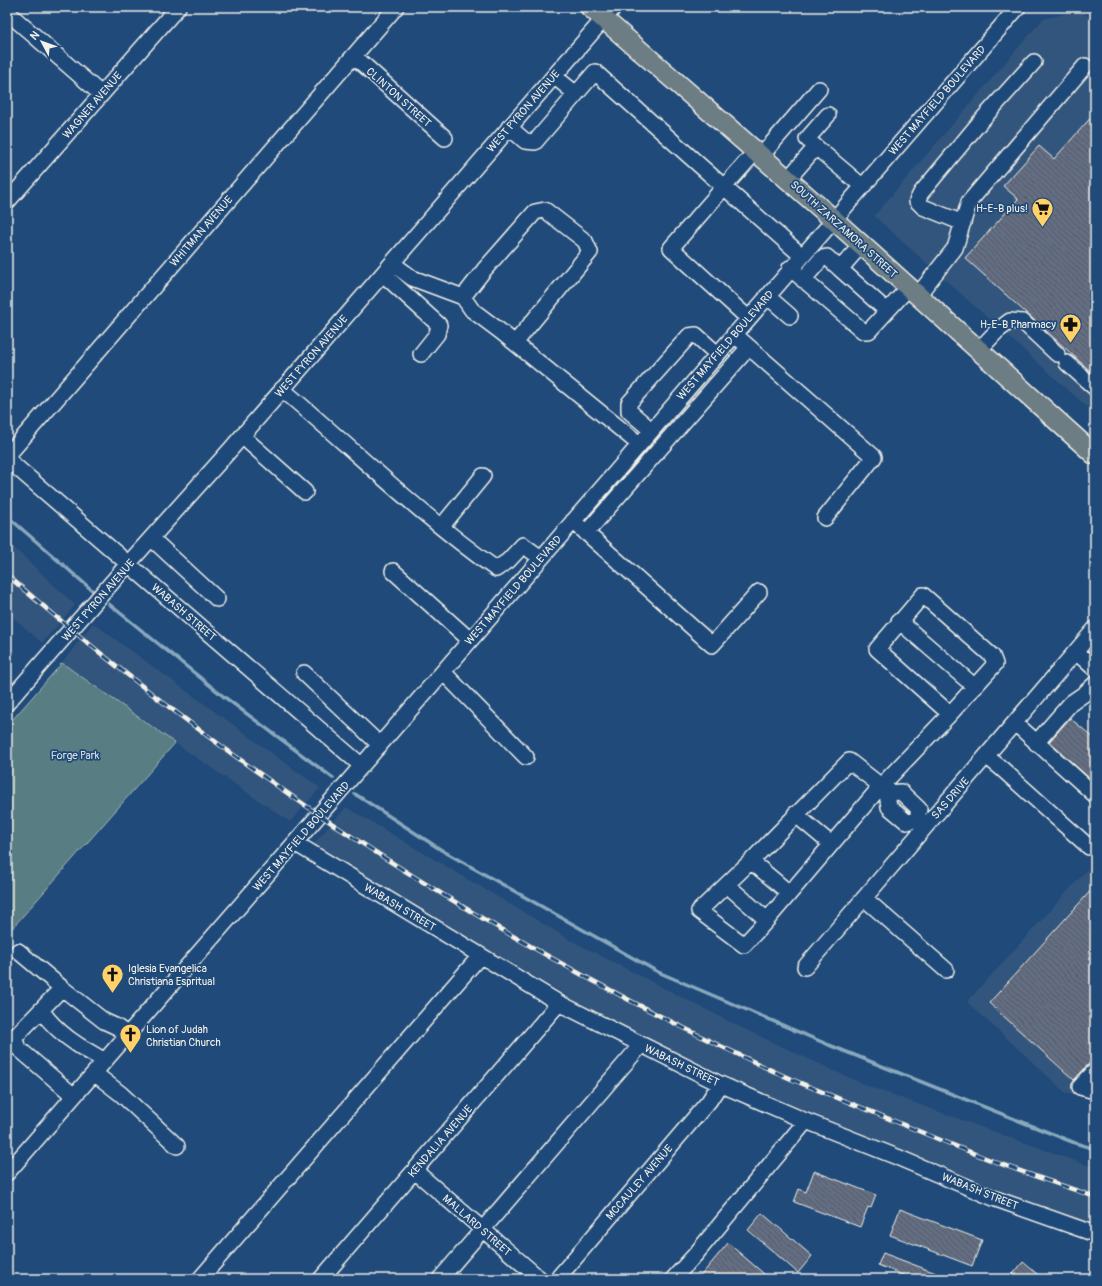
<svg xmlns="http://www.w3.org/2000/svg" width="1102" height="1286" viewBox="0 0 1102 1286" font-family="Pangolin,sans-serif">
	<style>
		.built { fill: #33557d }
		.green { fill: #587d83; stroke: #a6b7b6 }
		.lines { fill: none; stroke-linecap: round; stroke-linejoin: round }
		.stream { stroke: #89a9bc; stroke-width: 3.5 }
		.building { fill: url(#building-back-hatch); stroke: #f4f1e8 }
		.minor-casing { stroke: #f4f1e8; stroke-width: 18 }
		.major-casing { stroke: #f4f1e8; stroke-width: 22 }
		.minor { stroke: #1f4a7a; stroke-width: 15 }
		.major { stroke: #6d7d84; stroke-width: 19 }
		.rail-casing { stroke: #f4f1e8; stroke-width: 4.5 }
		.rail { stroke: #1f4a7a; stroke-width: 3; stroke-dasharray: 9; stroke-linecap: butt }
		.labels { text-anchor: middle; stroke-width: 3.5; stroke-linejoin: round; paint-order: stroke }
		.street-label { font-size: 11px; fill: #f4f1e8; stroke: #1f4a7a }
		.poi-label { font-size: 11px; fill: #f4f1e8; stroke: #1f4a7a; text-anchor: end }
		.park-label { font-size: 11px; fill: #dde0d9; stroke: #1f4a7a }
	</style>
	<defs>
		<pattern id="building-back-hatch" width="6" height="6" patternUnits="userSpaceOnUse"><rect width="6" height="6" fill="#636e83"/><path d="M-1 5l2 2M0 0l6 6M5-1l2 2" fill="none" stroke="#555961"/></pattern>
	</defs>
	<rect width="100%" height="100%" fill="#1f4a7a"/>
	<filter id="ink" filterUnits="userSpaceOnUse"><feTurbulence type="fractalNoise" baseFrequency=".025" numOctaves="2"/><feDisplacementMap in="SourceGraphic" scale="8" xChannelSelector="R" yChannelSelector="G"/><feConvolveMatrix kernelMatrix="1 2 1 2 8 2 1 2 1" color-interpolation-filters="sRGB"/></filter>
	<g filter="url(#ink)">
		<path class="built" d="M 1080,10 L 1095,22 L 1095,414 L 874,216 L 1043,19 Z
			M 7,541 L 75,605 L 42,643 L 7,612 Z
			M 93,623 L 320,788 L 290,822 L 175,743 L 62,663 Z
			M 346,807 L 572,941 L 742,1028 L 865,1085 L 1095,1168 L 1095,1225 L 1027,1202 L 773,1097 L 616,1025 L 313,845 Z
			M 1095,861 L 1095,1100 L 1066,1093 L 967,1002 Z"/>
		<path class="green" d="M 62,663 L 175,743 L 7,934 L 7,726 Z"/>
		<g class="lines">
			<path class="stream" d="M 7,516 L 93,591
				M 109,604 L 223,696 L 333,778
				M 355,794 L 443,851 L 658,972 L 829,1045 L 1075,1143 L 1095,1149"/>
		</g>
		<path class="building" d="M 1095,113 L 1095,375 L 965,258 L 1018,199 L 1003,186 L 1039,146 L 1054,159 Z
			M 1070,718 L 1095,739 L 1095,783 L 1049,742 Z
			M 1095,886 L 1095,1057 L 1074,1080 L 989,1003 Z
			M 814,1171 L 876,1195 L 871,1208 L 868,1207 L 860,1227 L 794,1202 L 799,1189 L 806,1192 Z
			M 900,1209 L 982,1240 L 972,1266 L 890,1235 Z
			M 762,1213 L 812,1256 L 798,1273 L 748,1230 Z
			M 728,1243 L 763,1273 L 769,1279 L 698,1279 Z
			M 883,1253 L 949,1278 L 949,1279 L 913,1279 L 878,1265 Z
			M 1023,1262 L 1043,1279 L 1009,1279 Z"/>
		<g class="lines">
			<defs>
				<path id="minor" d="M 7,12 L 101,94
					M 354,56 L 445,138
					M 554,76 L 576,94
					M 509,127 L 525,141 L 535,142 L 595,72 L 724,187 L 756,151
					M 816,147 L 807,139 L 828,115
					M 761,156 L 819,89
					M 788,179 L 816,147 L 862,186
					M 7,202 L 178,7
					M 963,223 L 923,207 L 917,201 L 921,193 L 980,122 L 1034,62
					M 862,244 L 840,269 L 887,311
					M 392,263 L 412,278 L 463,297
					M 790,268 L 863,331 L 869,331 L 909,287
					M 383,274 L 439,325 L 437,334 L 421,354
					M 803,280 L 822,258 L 827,257 L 840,269
					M 918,295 L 955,248 L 969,202 L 1085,66
					M 767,296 L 790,316
					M 748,318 L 671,248 L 724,187 L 802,256
					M 734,334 L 874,457 L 825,518
					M 515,343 L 590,252 L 585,241 L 545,210 L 535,212 L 484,270 L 463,297 L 472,310 L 500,331 L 639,444
					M 979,350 L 997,331 L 1010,321 L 1023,322 L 1057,354
					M 1067,363 L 1095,388
					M 282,389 C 353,449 420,515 496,569 L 508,561 L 523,545 L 541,558
					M 651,430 L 629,411 L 629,403 L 689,336 L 696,335 L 717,354
					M 242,436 L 305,492
					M 7,456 L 396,7
					M 7,459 L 362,766
					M 573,521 L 712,645 L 759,592
					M 442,526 L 483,476
					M 586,533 L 749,347
					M 151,538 L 217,599
					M 393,571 L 470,640
					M 899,621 L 975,687
					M 1076,652 L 1095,669
					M 443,672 L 526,757
					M 304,673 L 380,745
					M 7,703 L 128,564 L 230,450 L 614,7
					M 1015,723 L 1095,795
					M 1036,743 L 1071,703 L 1084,694 L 1095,684
					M 986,756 L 1001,768 L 1089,847
					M 887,793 L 901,792 L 919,809 L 917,819
					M 795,814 L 831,844
					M 917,819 L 907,822 L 889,807 L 887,793 L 881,786 L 950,714 L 995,664 L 992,656 L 923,595 L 877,649 L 950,714
					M 295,843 L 559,1003 L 720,1084 L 801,1119 L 897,1157 L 996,1199 L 1095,1234
					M 751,861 L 789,893
					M 727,885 L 767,920 L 744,945 L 699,911 L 751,861 L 849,761 L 881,786 L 767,920
					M 864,898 L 946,970
					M 18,951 L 62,988
					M 805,967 L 1095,629
					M 41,1010 L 14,1038 L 18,1048 L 74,1096
					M 104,1061 C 96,1055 87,1051 78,1045 C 64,1036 50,1023 41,1010 L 62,988 L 104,1021 L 117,1027 L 128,1035
					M 1095,1071 L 1080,1087 L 1095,1091
					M 94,1073 L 121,1094 L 177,1146
					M 415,1171 L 540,1279
					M 7,1173 L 333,799 L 1018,7
					M 200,1279 L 480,956
					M 321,1279 L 559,1003
					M 440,1279 L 641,1045
					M 557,1279 L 709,1101 L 720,1084
					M 673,1279 L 695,1255 L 806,1121"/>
				<path id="major" d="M 590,7 L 833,219 L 1095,455"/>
			</defs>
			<use href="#minor" class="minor-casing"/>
			<use href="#major" class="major-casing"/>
			<use href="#minor" class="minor"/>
			<use href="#major" class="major"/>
			<defs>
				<path id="rail" d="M 7,575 C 241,778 500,946 782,1075 C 811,1088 841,1099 870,1111 C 911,1128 952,1145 993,1161 C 1027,1174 1061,1185 1095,1197"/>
			</defs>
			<use href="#rail" class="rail-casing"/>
			<use href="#rail" class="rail"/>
		</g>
	</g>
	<defs>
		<symbol id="supermarket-pin" viewBox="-11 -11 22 30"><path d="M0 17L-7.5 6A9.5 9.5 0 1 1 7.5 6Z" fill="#ffd166" stroke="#1f4a7a"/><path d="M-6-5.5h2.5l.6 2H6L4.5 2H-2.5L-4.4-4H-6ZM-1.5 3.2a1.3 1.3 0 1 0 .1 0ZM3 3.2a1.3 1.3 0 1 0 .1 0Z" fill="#111"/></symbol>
		<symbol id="pharmacy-pin" viewBox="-11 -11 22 30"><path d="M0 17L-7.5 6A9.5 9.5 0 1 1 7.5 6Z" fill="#ffd166" stroke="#1f4a7a"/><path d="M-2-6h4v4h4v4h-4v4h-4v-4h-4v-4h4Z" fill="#111"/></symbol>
		<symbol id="church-pin" viewBox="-11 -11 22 30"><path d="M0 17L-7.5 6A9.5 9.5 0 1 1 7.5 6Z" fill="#ffd166" stroke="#1f4a7a"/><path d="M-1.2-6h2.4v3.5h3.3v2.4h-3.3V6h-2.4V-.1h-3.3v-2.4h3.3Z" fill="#111"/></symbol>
	</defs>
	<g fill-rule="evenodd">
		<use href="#supermarket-pin" x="1030" y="196" width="25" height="34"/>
		<use href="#pharmacy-pin" x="1058" y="312" width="25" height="34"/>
		<use href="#church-pin" x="100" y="962" width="25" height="34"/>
		<use href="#church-pin" x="118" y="1022" width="25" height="34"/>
	</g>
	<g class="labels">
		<g class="street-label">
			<text transform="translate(399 97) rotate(42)" y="4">CLINTON STREET</text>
			<text transform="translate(937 100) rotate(-49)" y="4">WEST MAYFIELD BOULEVARD</text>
			<text transform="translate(92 105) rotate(-49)" y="4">WAGNER AVENUE</text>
			<text transform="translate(523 111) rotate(-49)" y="4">WEST PYRON AVENUE</text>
			<text transform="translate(844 229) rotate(42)" y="4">SOUTH ZARZAMORA STREET</text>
			<text transform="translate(201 231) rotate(-49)" y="4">WHITMAN AVENUE</text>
			<text transform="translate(725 345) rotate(-49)" y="4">WEST MAYFIELD BOULEVARD</text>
			<text transform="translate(311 356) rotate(-49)" y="4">WEST PYRON AVENUE</text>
			<text transform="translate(513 590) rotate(-49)" y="4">WEST MAYFIELD BOULEVARD</text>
			<text transform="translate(98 600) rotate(-49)" y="4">WEST PYRON AVENUE</text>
			<text transform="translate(184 612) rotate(41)" y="4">WABASH STREET</text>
			<text transform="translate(950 798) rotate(-49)" y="4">SAS DRIVE</text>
			<text transform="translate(301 836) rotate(-49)" y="4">WEST MAYFIELD BOULEVARD</text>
			<text transform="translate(400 907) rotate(31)" y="4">WABASH STREET</text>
			<text transform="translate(682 1065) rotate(26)" y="4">WABASH STREET</text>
			<text transform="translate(440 1141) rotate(-49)" y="4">KENDALIA AVENUE</text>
			<text transform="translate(639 1182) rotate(-49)" y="4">MCCAULEY AVENUE</text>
			<text transform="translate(980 1191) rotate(22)" y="4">WABASH STREET</text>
			<text transform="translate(477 1225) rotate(41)" y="4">MALLARD STREET</text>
		</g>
		<g class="poi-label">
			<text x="1028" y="212">H-E-B plus!</text>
			<text x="1056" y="328">H-E-B Pharmacy</text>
			<text x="128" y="972" text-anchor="start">Iglesia Evangelica<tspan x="128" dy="13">Christiana Espritual</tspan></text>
			<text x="146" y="1033" text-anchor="start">Lion of Judah<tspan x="146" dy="13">Christian Church</tspan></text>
		</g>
		<g class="park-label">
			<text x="75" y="759">Forge Park</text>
		</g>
	</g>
	<rect width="1102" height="1286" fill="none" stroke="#1f4a7a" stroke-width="24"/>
	<rect x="12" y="12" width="1078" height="1262" fill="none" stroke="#f4f1e8" stroke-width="1.5" filter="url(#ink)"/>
	<g transform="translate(42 42) rotate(311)" stroke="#1f4a7a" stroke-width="3" paint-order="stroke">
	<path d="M0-3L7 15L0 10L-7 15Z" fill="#f4f1e8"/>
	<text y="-6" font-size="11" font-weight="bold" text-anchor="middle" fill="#f4f1e8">N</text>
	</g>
</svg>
